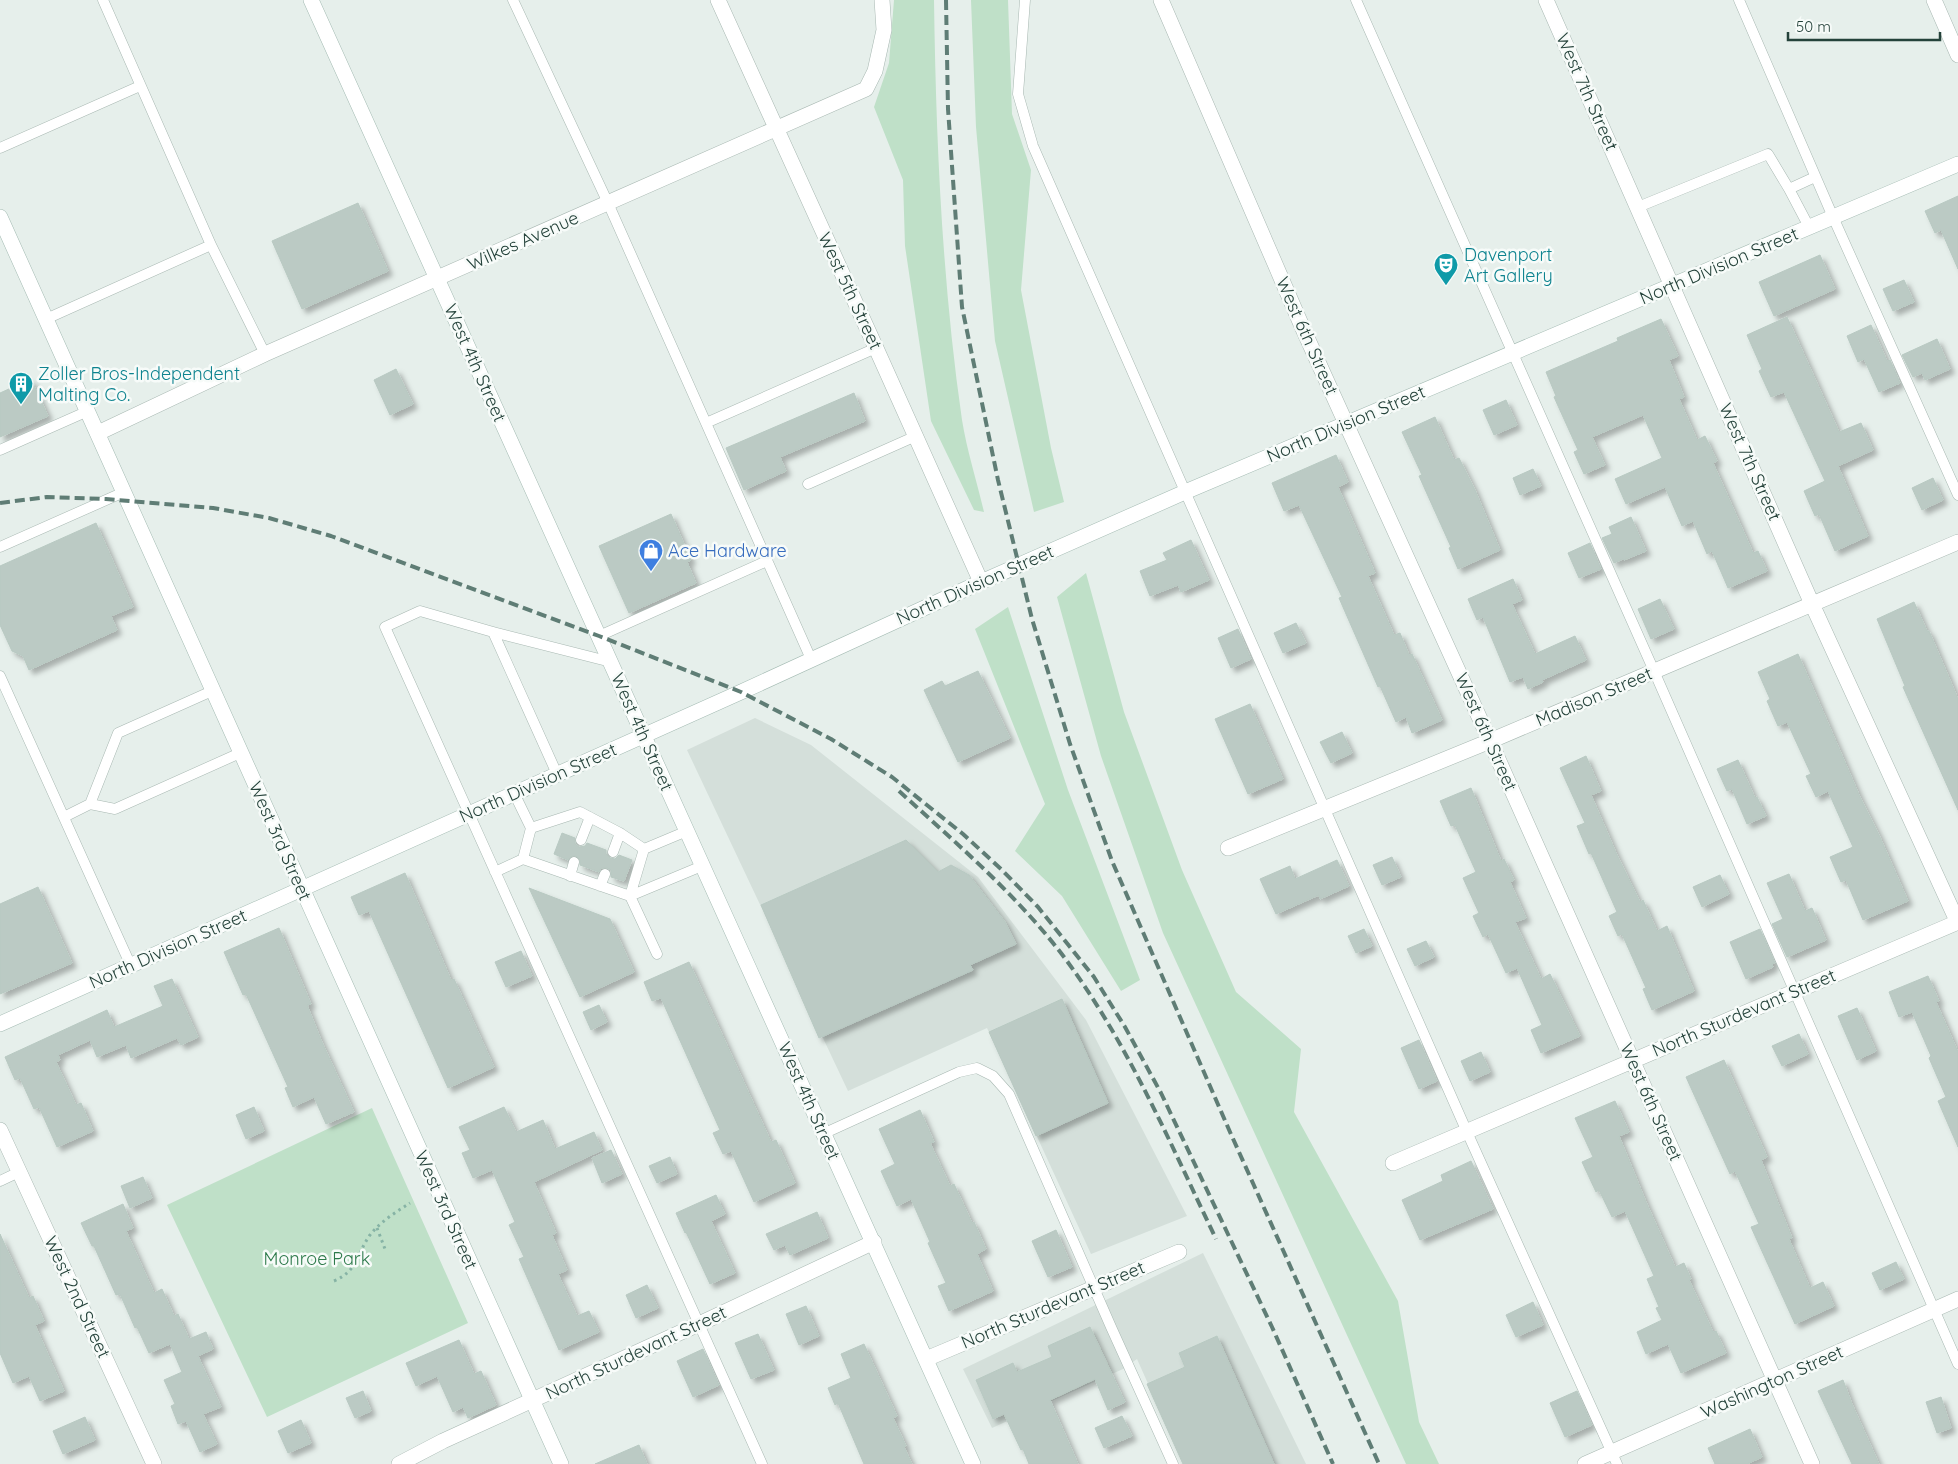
<svg xmlns="http://www.w3.org/2000/svg" width="1958" height="1464" viewBox="0 0 1958 1464" font-family="Quicksand,sans-serif">
	<style>
		.built { fill: #d4dfda }
		.green { fill: #bfe0c8 }
		.building { fill: #bbcac4; stroke: #b8c9c2; filter: url(#shadow) }
		.lines { fill: none; stroke-linecap: round; stroke-linejoin: round }
		.lane-casing { stroke: #a8b8b2; stroke-width: 11 }
		.street-casing { stroke: #a8b8b2; stroke-width: 16 }
		.secondary-casing { stroke: #a4bbb3; stroke-width: 16 }
		.path { stroke: #86b3a5; stroke-width: 3; stroke-dasharray: 2.5 4; stroke-linecap: butt }
		.lane { stroke: #fff; stroke-width: 10 }
		.street { stroke: #fff; stroke-width: 15 }
		.secondary { stroke: #fff; stroke-width: 15 }
		.rail { stroke: #5f7d75; stroke-width: 4; stroke-dasharray: 10 5; stroke-linecap: butt }
		.labels { text-anchor: middle; stroke-width: 5; stroke-linejoin: round; paint-order: stroke }
		.street-label { font-size: 18px; fill: #24423a; stroke: #f7fbf9 }
		.culture-label { font-size: 18px; fill: #0d838f; stroke: #f7fbf9; text-anchor: start }
		.shop-label { font-size: 18px; fill: #366cbe; stroke: #f7fbf9; text-anchor: start }
		.park-label { font-size: 18px; fill: #2d7a4b; stroke: #f7fbf9 }
	</style>
	<defs>
		<filter id="shadow"><feDropShadow dx="4.5" dy="4.5" stdDeviation="2.5" flood-color="#0004"/></filter>
	</defs>
	<rect width="100%" height="100%" fill="#e6efeb"/>
	<path class="built" d="M 755,718 L 811,745 L 978,877 L 1086,1020 L 1187,1216 L 1091,1254 L 987,1028 L 848,1091 L 687,750 Z
		M 1203,1253 L 1306,1464 L 1184,1464 L 1137,1359 L 1123,1369 L 992,1428 L 963,1369 Z"/>
	<path class="green" d="M 894,0 L 934,0 C 936,140 942,281 962,420 C 967,451 977,482 984,512 L 974,510 L 931,421 L 905,246 L 903,180 L 874,107 L 889,63 Z
		M 971,0 L 1008,0 L 1012,114 L 1031,170 L 1021,290 L 1051,448 L 1064,502 L 1034,512 L 995,341 L 976,127 Z
		M 1086,573 L 1124,712 L 1182,870 L 1236,992 L 1301,1049 L 1294,1112 L 1398,1301 L 1419,1422 L 1439,1464 L 1406,1464 L 1163,933 L 1101,756 L 1057,597 Z
		M 1008,607 L 1068,790 L 1140,980 L 1121,991 L 1062,896 L 1015,851 L 1045,804 L 975,629 Z
		M 372,1108 L 468,1323 L 267,1417 L 167,1205 Z"/>
	<path class="building" d="M 1958,196 L 1958,269 L 1941,230 L 1935,233 L 1925,211 Z
		M 358,203 L 388,271 L 302,309 L 272,241 Z
		M 1820,255 L 1835,289 L 1774,316 L 1759,282 Z
		M 1904,280 L 1914,302 L 1893,311 L 1883,289 Z
		M 1787,317 L 1839,432 L 1861,423 L 1873,450 L 1838,466 L 1868,536 L 1835,551 L 1819,514 L 1815,516 L 1804,491 L 1825,481 L 1784,392 L 1771,397 L 1759,371 L 1762,369 L 1747,335 Z
		M 1661,319 L 1678,356 L 1669,360 L 1684,397 L 1679,399 L 1697,440 L 1705,436 L 1717,461 L 1713,463 L 1753,553 L 1758,551 L 1767,571 L 1728,588 L 1712,551 L 1707,554 L 1693,521 L 1682,526 L 1665,487 L 1626,504 L 1615,479 L 1662,458 L 1643,415 L 1592,437 L 1605,465 L 1584,474 L 1574,452 L 1578,450 L 1554,397 L 1556,396 L 1546,372 L 1618,341 L 1617,338 Z
		M 1871,325 L 1887,361 L 1890,360 L 1900,383 L 1879,392 L 1864,359 L 1858,362 L 1847,336 Z
		M 1937,339 L 1950,369 L 1925,380 L 1922,373 L 1913,377 L 1902,355 Z
		M 396,369 L 413,404 L 390,415 L 374,380 Z
		M 31,379 L 48,416 L 0,437 L 0,393 Z
		M 854,393 L 865,421 L 780,457 L 786,471 L 744,490 L 726,448 Z
		M 1506,400 L 1517,425 L 1494,435 L 1483,410 Z
		M 1435,417 L 1454,460 L 1459,458 L 1475,490 L 1500,550 L 1458,569 L 1449,548 L 1451,547 L 1419,476 L 1422,475 L 1402,432 Z
		M 1336,455 L 1348,482 L 1338,487 L 1375,573 L 1368,576 L 1394,635 L 1400,633 L 1409,655 L 1412,654 L 1442,720 L 1412,733 L 1406,717 L 1396,722 L 1380,686 L 1378,687 L 1339,598 L 1342,597 L 1299,505 L 1284,511 L 1272,483 Z
		M 1533,469 L 1541,486 L 1520,495 L 1513,478 Z
		M 1933,478 L 1943,500 L 1922,510 L 1912,488 Z
		M 671,514 L 691,560 L 687,562 L 696,583 L 629,613 L 599,546 Z
		M 1631,517 L 1646,551 L 1624,560 L 1623,559 L 1614,563 L 1602,538 L 1612,534 L 1609,527 Z
		M 96,523 L 133,607 L 111,616 L 117,630 L 29,670 L 23,656 L 12,651 L 0,625 L 0,566 Z
		M 1191,540 L 1209,580 L 1181,592 L 1178,585 L 1150,596 L 1140,571 L 1167,560 L 1163,553 Z
		M 1590,543 L 1601,569 L 1579,578 L 1568,553 Z
		M 1513,579 L 1522,600 L 1512,604 L 1535,654 L 1575,636 L 1586,660 L 1542,680 L 1543,682 L 1528,689 L 1523,677 L 1510,682 L 1483,617 L 1477,620 L 1468,599 Z
		M 1660,599 L 1674,629 L 1651,639 L 1638,609 Z
		M 1914,602 L 1927,631 L 1929,631 L 1958,699 L 1958,810 L 1903,687 L 1905,686 L 1877,619 Z
		M 1296,623 L 1306,643 L 1283,653 L 1274,633 Z
		M 1238,629 L 1251,659 L 1231,668 L 1218,638 Z
		M 1798,654 L 1860,797 L 1879,835 L 1908,901 L 1863,920 L 1846,880 L 1841,882 L 1830,857 L 1853,847 L 1828,791 L 1816,797 L 1806,776 L 1811,774 L 1787,722 L 1778,726 L 1767,701 L 1770,699 L 1758,672 Z
		M 978,671 L 1010,738 L 958,762 L 924,690 L 942,681 L 945,686 Z
		M 1250,704 L 1283,779 L 1248,794 L 1215,719 Z
		M 1342,732 L 1352,753 L 1331,763 L 1320,742 Z
		M 1586,756 L 1601,791 L 1591,795 L 1617,855 L 1640,902 L 1643,900 L 1657,931 L 1667,926 L 1694,991 L 1652,1010 L 1643,989 L 1646,988 L 1622,934 L 1618,936 L 1609,916 L 1617,912 L 1591,853 L 1589,854 L 1577,826 L 1585,823 L 1560,768 Z
		M 1738,760 L 1755,798 L 1757,797 L 1766,816 L 1747,824 L 1732,789 L 1727,791 L 1717,769 Z
		M 1471,788 L 1501,861 L 1504,859 L 1514,880 L 1510,882 L 1526,918 L 1515,922 L 1541,979 L 1550,974 L 1580,1036 L 1541,1053 L 1531,1030 L 1542,1025 L 1517,968 L 1506,973 L 1488,934 L 1483,937 L 1473,916 L 1479,913 L 1463,878 L 1476,872 L 1455,825 L 1451,826 L 1440,801 Z
		M 562,833 L 575,838 L 575,844 L 579,847 L 585,846 L 587,843 L 606,850 L 606,854 L 610,858 L 615,859 L 619,855 L 632,860 L 624,881 L 611,877 L 611,870 L 607,868 L 601,868 L 599,872 L 580,865 L 580,860 L 576,856 L 572,856 L 568,860 L 554,854 Z
		M 906,840 L 938,872 L 951,865 L 969,875 L 1005,922 L 1016,944 L 970,965 L 973,970 L 819,1038 L 761,905 Z
		M 1392,857 L 1401,877 L 1382,885 L 1373,865 Z
		M 1337,860 L 1349,886 L 1320,899 L 1319,895 L 1276,914 L 1260,879 L 1290,866 L 1295,879 Z
		M 405,873 L 451,980 L 454,979 L 494,1067 L 448,1088 L 369,911 L 359,915 L 351,897 Z
		M 1789,874 L 1805,911 L 1812,908 L 1826,940 L 1787,957 L 1772,924 L 1783,919 L 1767,883 Z
		M 1720,875 L 1729,894 L 1702,907 L 1693,887 Z
		M 38,887 L 72,963 L 0,994 L 0,904 Z
		M 529,888 L 610,919 L 634,972 L 580,997 Z
		M 279,928 L 311,1004 L 307,1005 L 321,1040 L 354,1112 L 326,1124 L 314,1097 L 293,1107 L 285,1088 L 288,1087 L 246,994 L 243,995 L 224,952 Z
		M 1364,929 L 1372,946 L 1356,953 L 1348,936 Z
		M 1760,929 L 1775,963 L 1772,964 L 1773,967 L 1746,979 L 1730,942 Z
		M 1426,941 L 1434,957 L 1415,966 L 1407,949 Z
		M 521,951 L 532,976 L 506,987 L 495,962 Z
		M 689,962 L 771,1142 L 776,1140 L 795,1183 L 754,1202 L 731,1151 L 723,1154 L 713,1133 L 720,1130 L 661,998 L 652,1001 L 644,982 Z
		M 1928,976 L 1939,1001 L 1936,1002 L 1958,1052 L 1958,1147 L 1938,1101 L 1946,1097 L 1929,1058 L 1931,1056 L 1912,1012 L 1899,1017 L 1889,992 Z
		M 172,979 L 198,1037 L 181,1045 L 177,1038 L 131,1058 L 126,1045 L 97,1057 L 90,1040 L 58,1055 L 60,1060 L 56,1062 L 76,1105 L 81,1103 L 93,1131 L 57,1147 L 39,1107 L 34,1109 L 20,1078 L 15,1080 L 5,1057 L 107,1010 L 114,1027 L 163,1006 L 154,986 Z
		M 1062,999 L 1108,1103 L 1036,1136 L 989,1032 Z
		M 599,1005 L 607,1022 L 591,1030 L 583,1012 Z
		M 1857,1008 L 1876,1051 L 1857,1060 L 1838,1016 Z
		M 1799,1034 L 1808,1054 L 1782,1066 L 1772,1046 Z
		M 1419,1040 L 1437,1081 L 1419,1089 L 1401,1048 Z
		M 1481,1052 L 1490,1072 L 1470,1081 L 1461,1061 Z
		M 1724,1060 L 1767,1157 L 1761,1160 L 1792,1238 L 1789,1239 L 1810,1288 L 1823,1282 L 1834,1306 L 1795,1324 L 1751,1227 L 1759,1224 L 1735,1171 L 1730,1174 L 1686,1077 Z
		M 1615,1101 L 1629,1132 L 1619,1136 L 1646,1202 L 1675,1267 L 1684,1263 L 1691,1279 L 1689,1280 L 1713,1332 L 1716,1331 L 1726,1353 L 1681,1373 L 1668,1344 L 1646,1354 L 1637,1332 L 1662,1320 L 1656,1308 L 1659,1307 L 1647,1279 L 1654,1276 L 1625,1211 L 1612,1217 L 1599,1190 L 1596,1192 L 1582,1162 L 1593,1157 L 1575,1118 Z
		M 254,1107 L 264,1131 L 246,1139 L 236,1115 Z
		M 504,1107 L 516,1132 L 543,1120 L 555,1149 L 594,1132 L 602,1150 L 534,1182 L 556,1233 L 552,1235 L 567,1270 L 558,1274 L 577,1316 L 589,1311 L 599,1332 L 559,1350 L 519,1259 L 524,1257 L 509,1225 L 515,1222 L 492,1170 L 473,1178 L 462,1153 L 470,1150 L 459,1127 Z
		M 920,1110 L 934,1142 L 930,1143 L 950,1186 L 954,1184 L 972,1223 L 974,1222 L 986,1249 L 977,1254 L 993,1291 L 949,1311 L 938,1286 L 946,1283 L 928,1243 L 930,1242 L 911,1199 L 897,1206 L 881,1171 L 895,1164 L 879,1129 Z
		M 611,1150 L 622,1174 L 602,1183 L 592,1158 Z
		M 670,1157 L 677,1174 L 657,1183 L 649,1166 Z
		M 1471,1161 L 1493,1209 L 1420,1240 L 1402,1200 L 1443,1181 L 1441,1175 Z
		M 143,1177 L 152,1198 L 130,1208 L 121,1186 Z
		M 716,1195 L 725,1214 L 711,1221 L 735,1273 L 710,1284 L 686,1232 L 685,1233 L 676,1213 Z
		M 123,1204 L 133,1228 L 126,1231 L 154,1293 L 162,1289 L 174,1316 L 178,1314 L 189,1339 L 206,1332 L 213,1349 L 198,1356 L 221,1407 L 203,1414 L 217,1444 L 200,1452 L 186,1421 L 178,1424 L 171,1406 L 175,1404 L 164,1380 L 182,1372 L 170,1344 L 149,1353 L 137,1327 L 135,1328 L 120,1294 L 116,1295 L 94,1246 L 92,1246 L 81,1223 Z
		M 817,1212 L 828,1238 L 790,1255 L 785,1245 L 774,1250 L 766,1234 Z
		M 1056,1230 L 1072,1267 L 1048,1277 L 1032,1241 Z
		M 0,1234 L 29,1298 L 33,1296 L 44,1321 L 35,1325 L 64,1391 L 40,1401 L 29,1376 L 13,1383 L 0,1353 Z
		M 1896,1262 L 1904,1279 L 1880,1290 L 1872,1273 Z
		M 647,1285 L 658,1308 L 636,1318 L 626,1295 Z
		M 1533,1302 L 1543,1325 L 1516,1337 L 1506,1315 Z
		M 806,1306 L 819,1336 L 799,1345 L 786,1314 Z
		M 1090,1327 L 1125,1402 L 1108,1410 L 1095,1379 L 1050,1400 L 1078,1464 L 1029,1464 L 1023,1449 L 1021,1450 L 1004,1414 L 993,1419 L 976,1380 L 1013,1363 L 1017,1372 L 1052,1357 L 1048,1346 Z
		M 758,1334 L 774,1370 L 751,1379 L 735,1343 Z
		M 1217,1336 L 1274,1464 L 1183,1464 L 1147,1384 L 1185,1367 L 1179,1353 Z
		M 459,1340 L 474,1374 L 481,1371 L 496,1405 L 468,1418 L 463,1407 L 453,1412 L 437,1376 L 416,1386 L 406,1363 Z
		M 864,1344 L 897,1416 L 893,1418 L 906,1446 L 904,1447 L 912,1464 L 864,1464 L 838,1403 L 835,1405 L 828,1388 L 851,1378 L 841,1354 Z
		M 703,1349 L 719,1385 L 693,1397 L 677,1361 Z
		M 1843,1380 L 1852,1404 L 1879,1464 L 1852,1464 L 1818,1391 Z
		M 363,1391 L 371,1411 L 355,1418 L 346,1398 Z
		M 1577,1391 L 1592,1425 L 1565,1437 L 1550,1403 Z
		M 1941,1397 L 1951,1428 L 1937,1433 L 1926,1402 Z
		M 1122,1416 L 1132,1436 L 1104,1448 L 1095,1428 Z
		M 85,1417 L 95,1440 L 63,1454 L 53,1431 Z
		M 301,1420 L 311,1443 L 288,1453 L 278,1431 Z
		M 1750,1429 L 1762,1457 L 1747,1464 L 1715,1464 L 1708,1448 Z
		M 639,1445 L 647,1464 L 595,1464 Z"/>
	<g class="lines">
		<defs>
			<path id="lane" d="M 103,0 L 211,245 L 265,354
				M 513,0 L 608,203 L 811,659
				M 1025,0 L 1018,94 L 1033,146 L 1467,1132 L 1617,1464
				M 1356,0 L 1654,671 L 1958,1364
				M 1739,0 L 1833,217 L 1958,495
				M 0,148 L 140,86
				M 1789,189 L 1815,177
				M 1638,207 L 1768,154 L 1789,189 L 1809,227
				M 46,319 L 211,245
				M 706,423 L 876,348
				M 0,450 L 88,411
				M 808,484 L 916,436
				M 0,547 L 124,492
				M 493,632 L 557,774
				M 599,636 L 767,561
				M 611,662 L 493,632 L 420,611 L 385,627 L 762,1464
				M 0,676 L 131,966
				M 212,691 L 118,733 L 90,804 L 115,809 L 240,753
				M 514,793 L 531,828 L 580,812 L 620,833 L 644,849
				M 64,817 L 90,804
				M 581,840 L 590,817
				M 613,852 L 620,833
				M 523,859 L 630,896 L 702,866
				M 495,872 L 523,859 L 531,828
				M 570,876 L 574,862
				M 600,886 L 605,874
				M 657,954 L 630,896 L 644,849 L 687,831
				M 825,1133 L 959,1072 L 977,1068 L 993,1076 L 1009,1094 L 1111,1327 L 1173,1464
				M 0,1181 L 19,1172"/>
			<path id="street" d="M 718,0 L 876,348 L 981,582
				M 1161,0 L 1304,331 L 1490,741 L 1812,1464
				M 1546,0 L 1812,604 L 1958,923
				M 1934,0 L 1958,55
				M 98,433 L 265,354 L 866,89 L 875,71 L 884,30 L 882,0
				M 1228,848 L 1490,741 L 1958,542
				M 0,1130 L 154,1464
				M 1393,1163 L 1958,922
				M 926,1359 L 1179,1252
				M 399,1464 L 443,1441 L 699,1324 L 874,1242
				M 1585,1464 L 1958,1299"/>
			<path id="secondary" d="M 311,0 L 973,1464
				M 0,217 L 561,1464
				M 0,1024 L 741,692 L 981,582 L 1185,492 L 1958,164"/>
		</defs>
		<use href="#lane" class="lane-casing"/>
		<use href="#street" class="street-casing"/>
		<use href="#secondary" class="secondary-casing"/>
		<path class="path" d="M 377,1228 L 385,1249
			M 334,1281 C 358,1271 357,1253 370,1235 C 380,1222 396,1212 410,1203"/>
		<use href="#lane" class="lane"/>
		<use href="#street" class="street"/>
		<use href="#secondary" class="secondary"/>
		<path class="rail" d="M 946,0 L 948,109 L 962,307 L 998,480 L 1032,619 L 1070,744 L 1112,861 L 1230,1132 L 1379,1464
			M 0,503 L 47,497 L 106,499 L 213,508 L 269,518 L 331,536 L 599,636 L 741,692 L 831,739 L 892,777 L 963,834 L 1001,869 L 1038,907 L 1094,977 L 1125,1027 L 1161,1093 L 1272,1327 L 1333,1464
			M 899,791 C 956,843 1017,895 1064,957 C 1128,1043 1170,1143 1216,1239"/>
	</g>
	<defs>
		<symbol id="theatre-pin" viewBox="-11 -11 22 30"><path d="M0 17L-7.5 6A9.5 9.5 0 1 1 7.5 6Z" fill="#0f9aa8" stroke="#f7fbf9"/><path d="M-5-5.5Q0-4 5-5.5V0Q5 5 0 6Q-5 5-5 0ZM-3.3-2.5H-1v1.5H-3.3ZM1-2.5H3.3v1.5H1ZM-2.8 1Q0 5.5 2.8 1Z" fill="#fff"/></symbol>
		<symbol id="building-pin" viewBox="-11 -11 22 30"><path d="M0 17L-7.5 6A9.5 9.5 0 1 1 7.5 6Z" fill="#0f9aa8" stroke="#f7fbf9"/><path d="M-4-6H4V6H1V3H-1V6H-4ZM-2.5-4.3h1.7v1.8h-1.7ZM.8-4.3h1.7v1.8H.8ZM-2.5-1h1.7V.8h-1.7ZM.8-1h1.7V.8H.8Z" fill="#fff"/></symbol>
		<symbol id="shop-pin" viewBox="-11 -11 22 30"><path d="M0 17L-7.5 6A9.5 9.5 0 1 1 7.5 6Z" fill="#3f7fe0" stroke="#f7fbf9"/><path d="M-5-2.5h2.3a2.7 3.5 0 0 1 5.4 0H5L5.5 6h-11ZM-1.5-2.5h3a1.5 2.3 0 0 0-3 0Z" fill="#fff"/></symbol>
	</defs>
	<g fill-rule="evenodd">
		<use href="#theatre-pin" x="1432" y="251" width="28" height="38"/>
		<use href="#building-pin" x="7" y="370" width="28" height="38"/>
		<use href="#shop-pin" x="637" y="537" width="28" height="38"/>
	</g>
	<g class="labels">
		<g class="street-label">
			<text transform="translate(1587 92) rotate(66)" y="6">West 7th Street</text>
			<text transform="translate(523 241) rotate(-24)" y="6">Wilkes Avenue</text>
			<text transform="translate(1719 266) rotate(-23)" y="6">North Division Street</text>
			<text transform="translate(850 291) rotate(65)" y="6">West 5th Street</text>
			<text transform="translate(1307 336) rotate(66)" y="6">West 6th Street</text>
			<text transform="translate(475 363) rotate(66)" y="6">West 4th Street</text>
			<text transform="translate(1346 424) rotate(-23)" y="6">North Division Street</text>
			<text transform="translate(1750 462) rotate(66)" y="6">West 7th Street</text>
			<text transform="translate(975 585) rotate(-24)" y="6">North Division Street</text>
			<text transform="translate(1594 697) rotate(-23)" y="6">Madison Street</text>
			<text transform="translate(642 732) rotate(66)" y="6">West 4th Street</text>
			<text transform="translate(1486 732) rotate(66)" y="6">West 6th Street</text>
			<text transform="translate(538 783) rotate(-24)" y="6">North Division Street</text>
			<text transform="translate(280 841) rotate(66)" y="6">West 3rd Street</text>
			<text transform="translate(168 949) rotate(-24)" y="6">North Division Street</text>
			<text transform="translate(1744 1013) rotate(-23)" y="6">North Sturdevant Street</text>
			<text transform="translate(809 1101) rotate(66)" y="6">West 4th Street</text>
			<text transform="translate(1651 1102) rotate(66)" y="6">West 6th Street</text>
			<text transform="translate(446 1210) rotate(66)" y="6">West 3rd Street</text>
			<text transform="translate(77 1297) rotate(65)" y="6">West 2nd Street</text>
			<text transform="translate(1053 1305) rotate(-23)" y="6">North Sturdevant Street</text>
			<text transform="translate(636 1353) rotate(-25)" y="6">North Sturdevant Street</text>
			<text transform="translate(1772 1382) rotate(-24)" y="6">Washington Street</text>
		</g>
		<g class="culture-label">
			<text x="1464" y="261">Davenport<tspan x="1464" dy="21">Art Gallery</tspan></text>
			<text x="38" y="380">Zoller Bros-Independent<tspan x="38" dy="21">Malting Co.</tspan></text>
		</g>
		<g class="shop-label">
			<text x="668" y="557">Ace Hardware</text>
		</g>
		<g class="park-label">
			<text x="317" y="1265">Monroe Park</text>
		</g>
	</g>
	<path d="M1788 32v8h152v-8" fill="none" stroke="#24423a" stroke-width="2.5"/>
	<text x="1796" y="32" font-size="15" fill="#24423a" stroke="#f7fbf9" stroke-width="4" paint-order="stroke">50 m</text>
</svg>
